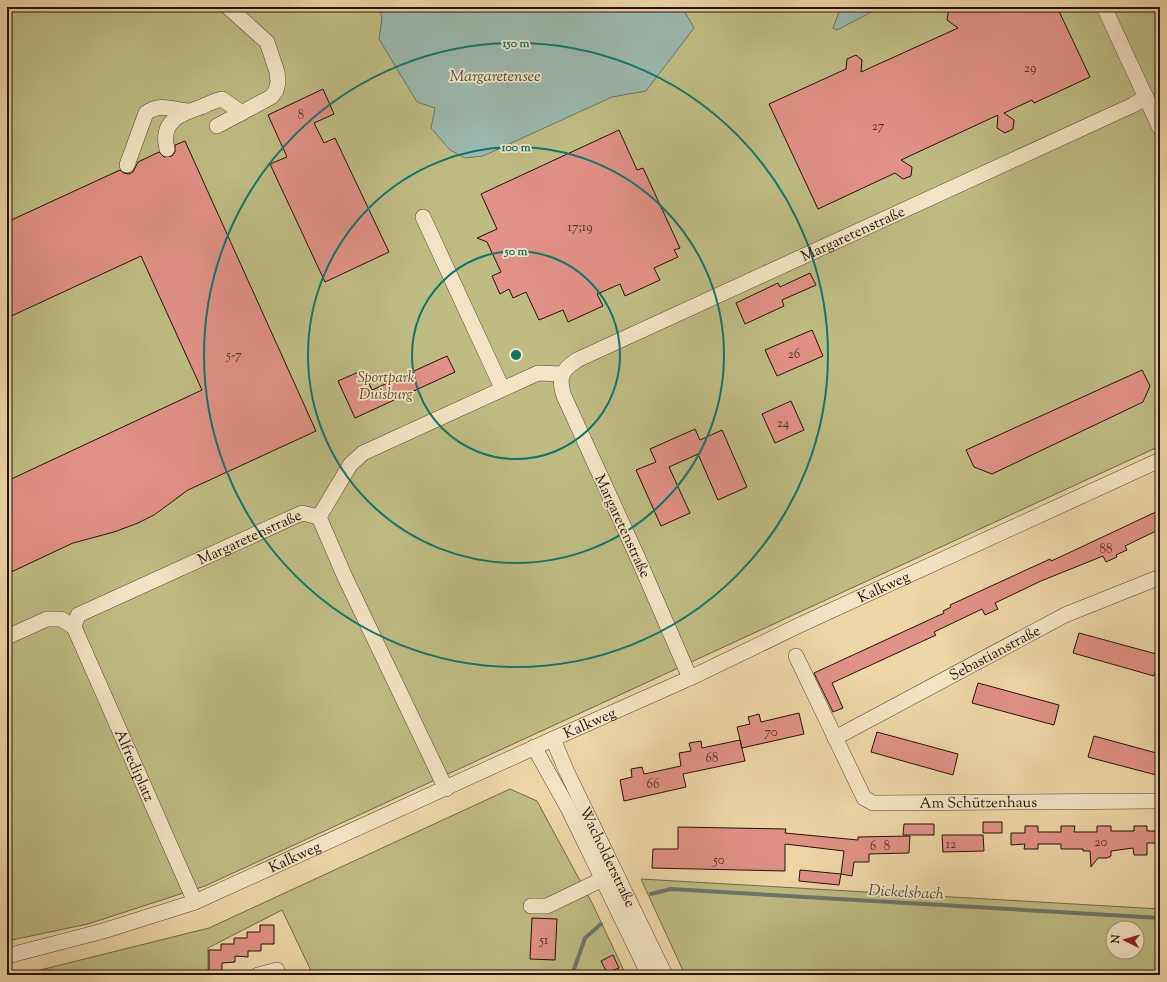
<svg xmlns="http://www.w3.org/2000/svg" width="1167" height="982" viewBox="0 0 1167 982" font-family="'Sorts Mill Goudy',serif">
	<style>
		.green { fill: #bfbc83; stroke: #726845; fill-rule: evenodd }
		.water { fill: #9bb8ae; stroke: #6b766b }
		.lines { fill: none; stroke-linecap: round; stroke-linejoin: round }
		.stream { stroke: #6b766b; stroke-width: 4 }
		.building { fill: #e19187; stroke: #241307 }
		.minor-casing { stroke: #56442f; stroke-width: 16 }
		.minor { stroke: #f4e4c5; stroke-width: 15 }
		.ring { fill: none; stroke: #0f766e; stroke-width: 2 }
		.labels { text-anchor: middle; stroke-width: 3.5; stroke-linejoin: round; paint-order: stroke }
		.number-label { font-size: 13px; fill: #533227 }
		.street-label { font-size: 15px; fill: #241307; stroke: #f4e4c5 }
		.park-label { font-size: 15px; font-style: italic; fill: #5a4e32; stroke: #f4e4c5 }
		.water-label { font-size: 16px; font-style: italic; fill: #4e4d41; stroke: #f4e4c5 }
		.centre { fill: #0f766e; stroke: #f4e4c5; stroke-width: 2 }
		.ring-label { font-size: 12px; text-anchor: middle; font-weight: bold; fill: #0f766e; stroke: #f4e4c5; stroke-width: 3.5; stroke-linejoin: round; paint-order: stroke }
	</style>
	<rect width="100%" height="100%" fill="#eed6a6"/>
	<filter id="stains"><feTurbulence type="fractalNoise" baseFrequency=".005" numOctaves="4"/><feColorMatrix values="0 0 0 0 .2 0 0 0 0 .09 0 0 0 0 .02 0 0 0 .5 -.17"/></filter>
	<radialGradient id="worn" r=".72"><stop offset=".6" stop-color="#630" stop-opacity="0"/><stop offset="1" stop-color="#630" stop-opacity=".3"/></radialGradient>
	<path class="green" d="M 7,7 L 1160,7 L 1160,446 L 205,886 L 88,924 L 7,941 Z
		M 510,789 L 537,801 L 592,903 L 626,975 L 313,975 L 282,910 L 208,948 L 208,973 L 20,975 L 209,928 Z
		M 641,879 L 1160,909 L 1160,975 L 685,975 ZM 1113,928 L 1137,928 L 1137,952 L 1113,952 Z"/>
	<path class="water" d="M 379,7 L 682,7 L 694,28 L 646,91 L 612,97 L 483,156 L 465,158 L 450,150 L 431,128 L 435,108 L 417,102 L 379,39 L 382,18 Z
		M 841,7 L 881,7 L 837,30 L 833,28 Z"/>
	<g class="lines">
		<path class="stream" d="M 651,894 L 671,889 L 1160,918
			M 572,975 L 585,938 L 601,924"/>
	</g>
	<path class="building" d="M 949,7 L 1057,7 L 1090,77 L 1034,103 L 1032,100 L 1004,113 L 1014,120 L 1013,129 L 1005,133 L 997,128 L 998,115 L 901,160 L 912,167 L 911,176 L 903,179 L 895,173 L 818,209 L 769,104 L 846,69 L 847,59 L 856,55 L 862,60 L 861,72 L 958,28 L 947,20 Z
		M 323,89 L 334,114 L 314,123 L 324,143 L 335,138 L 389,252 L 325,282 L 270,164 L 287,157 L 268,115 Z
		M 619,130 L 637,170 L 643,168 L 680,248 L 674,250 L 678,257 L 654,268 L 660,280 L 625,296 L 620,284 L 597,294 L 603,306 L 568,322 L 563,310 L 539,320 L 526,292 L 513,298 L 509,289 L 500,294 L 492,276 L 501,272 L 487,242 L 477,238 L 497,229 L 481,194 Z
		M 185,141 L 316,431 L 188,490 L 154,515 L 138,523 L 114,532 L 73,543 L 7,574 L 7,481 L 202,390 L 141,256 L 7,318 L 7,222 L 120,170 L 124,173 L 129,174 L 133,172 L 138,162 L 159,152 L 164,157 L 172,156 L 175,152 L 175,145 Z
		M 810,273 L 816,285 L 782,300 L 784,306 L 745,324 L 736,303 L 778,283 L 780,287 Z
		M 812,330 L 823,356 L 777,376 L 765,350 Z
		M 447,356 L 455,372 L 355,418 L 338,381 L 363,370 L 372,390 Z
		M 1142,370 L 1150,386 L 1143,402 L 992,474 L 974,467 L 966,450 Z
		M 791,401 L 804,430 L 775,443 L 762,414 Z
		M 695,429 L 700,440 L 722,430 L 747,487 L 718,500 L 698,454 L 669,467 L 690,513 L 661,526 L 636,470 L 656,462 L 650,449 Z
		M 1160,510 L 1160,529 L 1125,546 L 1127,550 L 1116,555 L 1117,557 L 1106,562 L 1103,556 L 1041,581 L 995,603 L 998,609 L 985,615 L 982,609 L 934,632 L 936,635 L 832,683 L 843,708 L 833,712 L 814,673 L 944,613 L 943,611 L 951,607 L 950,605 L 1050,559 L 1051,561 L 1060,557 Z
		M 1079,633 L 1160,655 L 1154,676 L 1073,653 Z
		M 978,683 L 1059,705 L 1054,725 L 972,703 Z
		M 799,713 L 804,734 L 742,748 L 737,727 L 750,724 L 748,717 L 759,714 L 761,722 Z
		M 877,732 L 958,754 L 953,775 L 871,752 Z
		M 1094,736 L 1160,754 L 1160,776 L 1088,757 Z
		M 740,740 L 745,761 L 683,774 L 686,787 L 624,801 L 620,780 L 632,777 L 631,769 L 642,767 L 644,774 L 681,766 L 679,753 L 691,751 L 689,743 L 701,741 L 702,748 Z
		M 983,822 L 1002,822 L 1002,833 L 983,833 Z
		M 904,824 L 934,824 L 934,835 L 903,835 Z
		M 1025,826 L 1038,826 L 1038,832 L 1061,832 L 1061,826 L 1075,826 L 1074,832 L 1097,832 L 1097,826 L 1111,826 L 1111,831 L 1134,831 L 1134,826 L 1147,826 L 1147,831 L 1160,831 L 1160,843 L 1147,843 L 1147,855 L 1134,855 L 1133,848 L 1111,851 L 1111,856 L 1107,858 L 1098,858 L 1091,867 L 1090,851 L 1083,851 L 1083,849 L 1061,849 L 1061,844 L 1038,844 L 1038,849 L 1024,849 L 1025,844 L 1011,845 L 1011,833 L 1025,833 Z
		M 678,827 L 786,829 L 785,833 L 858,840 L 858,837 L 910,836 L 909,853 L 869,854 L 869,862 L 854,862 L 852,876 L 841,874 L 844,851 L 785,844 L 785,871 L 652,868 L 653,849 L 678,849 Z
		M 942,835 L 983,835 L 984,851 L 943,852 Z
		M 800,870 L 841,874 L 839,885 L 799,881 Z
		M 532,918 L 557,919 L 555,960 L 530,959 Z
		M 260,925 L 274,925 L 274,944 L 261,944 L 261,951 L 248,951 L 248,957 L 235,956 L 235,962 L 222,963 L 222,974 L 209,974 L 209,950 L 221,950 L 221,944 L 234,944 L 234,938 L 247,938 L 247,932 L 260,932 Z
		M 613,955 L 619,968 L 607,973 L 601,961 Z"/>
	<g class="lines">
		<defs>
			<g id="minor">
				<path d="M 1104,7 L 1160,128"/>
				<path d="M 217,126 L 271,97 L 276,91 L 278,82 L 277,72 L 267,42 L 228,7"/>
				<path d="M 167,149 C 160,121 180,114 201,107 C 208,104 214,101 222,99 L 242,113"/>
				<path d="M 127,165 L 146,113 C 159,103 172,109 187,111"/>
				<path d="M 423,217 L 502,388"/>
				<path d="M 319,517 L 344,575 L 446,789"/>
				<path id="s1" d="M 74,627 L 78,615 L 302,513 L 319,517 L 350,465 L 363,453 L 538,373 L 562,374"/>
				<path id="s2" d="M 74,627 L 195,902"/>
				<path d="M 7,637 L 47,619 L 61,619 L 74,627"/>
				<path id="s3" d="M 796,656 L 864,798 L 873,803 L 1160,801"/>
				<path id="s4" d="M 690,678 L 637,556 L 564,396 C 558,377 561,371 577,360 L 1133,105 L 1146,97"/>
				<path id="s5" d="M 835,738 L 1065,615 L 1160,577"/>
				<path id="s6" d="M 553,739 L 566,770 L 665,975"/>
				<path d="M 534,747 L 568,808 L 649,975"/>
				<path d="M 531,906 L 547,906 L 603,879"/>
				<path id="s7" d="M 7,956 L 103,931 L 195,902 L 553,739 L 690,678 L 804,623 L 1160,460"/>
				<path d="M 258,975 L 277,970"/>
			</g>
		</defs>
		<use href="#minor" class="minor-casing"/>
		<use href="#minor" class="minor"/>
	</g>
	<g class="ring">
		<circle cx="516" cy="355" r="104"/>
		<circle cx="516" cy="355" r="208"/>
		<circle cx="516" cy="355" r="312"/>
	</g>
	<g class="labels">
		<g class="number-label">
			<text x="1030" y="72">29</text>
			<text x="301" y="119">8</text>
			<text x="878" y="130">27</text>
			<text x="580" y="231">17;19</text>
			<text x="794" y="358">26</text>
			<text x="234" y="359">5-7</text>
			<text x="783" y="427">24</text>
			<text x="1106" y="553">88</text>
			<text x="771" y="736">70</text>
			<text x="712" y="762">68</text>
			<text x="653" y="788">66</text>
			<text x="1101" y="846">20</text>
			<text x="951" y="848">12</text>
			<text x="873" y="850">6</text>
			<text x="887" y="850">8</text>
			<text x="719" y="864">50</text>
			<text x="544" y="944">51</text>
		</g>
		<g class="street-label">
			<text dy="5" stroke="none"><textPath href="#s4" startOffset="655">Margaretenstraße</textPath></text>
			<text transform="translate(623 526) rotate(65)" y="5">Margaretenstraße</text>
			<text dy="5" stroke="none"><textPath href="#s1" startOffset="201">Margaretenstraße</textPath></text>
			<text dy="5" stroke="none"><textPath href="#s7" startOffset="953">Kalkweg</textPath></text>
			<text dy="5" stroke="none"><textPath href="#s5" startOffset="181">Sebastianstraße</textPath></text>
			<text dy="5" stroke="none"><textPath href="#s7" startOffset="629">Kalkweg</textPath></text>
			<text dy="5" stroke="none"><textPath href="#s2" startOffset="151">Alfrediplatz</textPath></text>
			<text dy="5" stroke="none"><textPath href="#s3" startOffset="273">Am Schützenhaus</textPath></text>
			<text dy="5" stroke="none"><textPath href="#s6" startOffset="130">Wacholderstraße</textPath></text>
			<text dy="5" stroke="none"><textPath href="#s7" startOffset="305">Kalkweg</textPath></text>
		</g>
		<g class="park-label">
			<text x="386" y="382">Sportpark<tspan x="386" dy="17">Duisburg</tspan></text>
		</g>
		<g class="water-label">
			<text x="495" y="81">Margaretensee</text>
			<text transform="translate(906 891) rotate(3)" y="6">Dickelsbach</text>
		</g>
	</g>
	<circle cx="516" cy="355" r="6" class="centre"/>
	<g class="ring-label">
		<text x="516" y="47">150 m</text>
		<text x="516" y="151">100 m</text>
		<text x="516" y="255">50 m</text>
	</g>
	<rect width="1167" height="982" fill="none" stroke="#eed6a6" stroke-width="24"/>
	<rect x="8" y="8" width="1151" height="966" fill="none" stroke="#241307" stroke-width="2"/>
	<rect x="12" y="12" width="1143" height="958" fill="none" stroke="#241307"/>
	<g transform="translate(1125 940) rotate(275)"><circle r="19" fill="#f4e4c5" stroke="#a19079"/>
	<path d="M0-3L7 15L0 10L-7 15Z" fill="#8f2418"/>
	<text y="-6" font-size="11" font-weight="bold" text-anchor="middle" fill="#241307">N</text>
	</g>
	<rect width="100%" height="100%" filter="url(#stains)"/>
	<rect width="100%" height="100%" fill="url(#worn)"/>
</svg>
